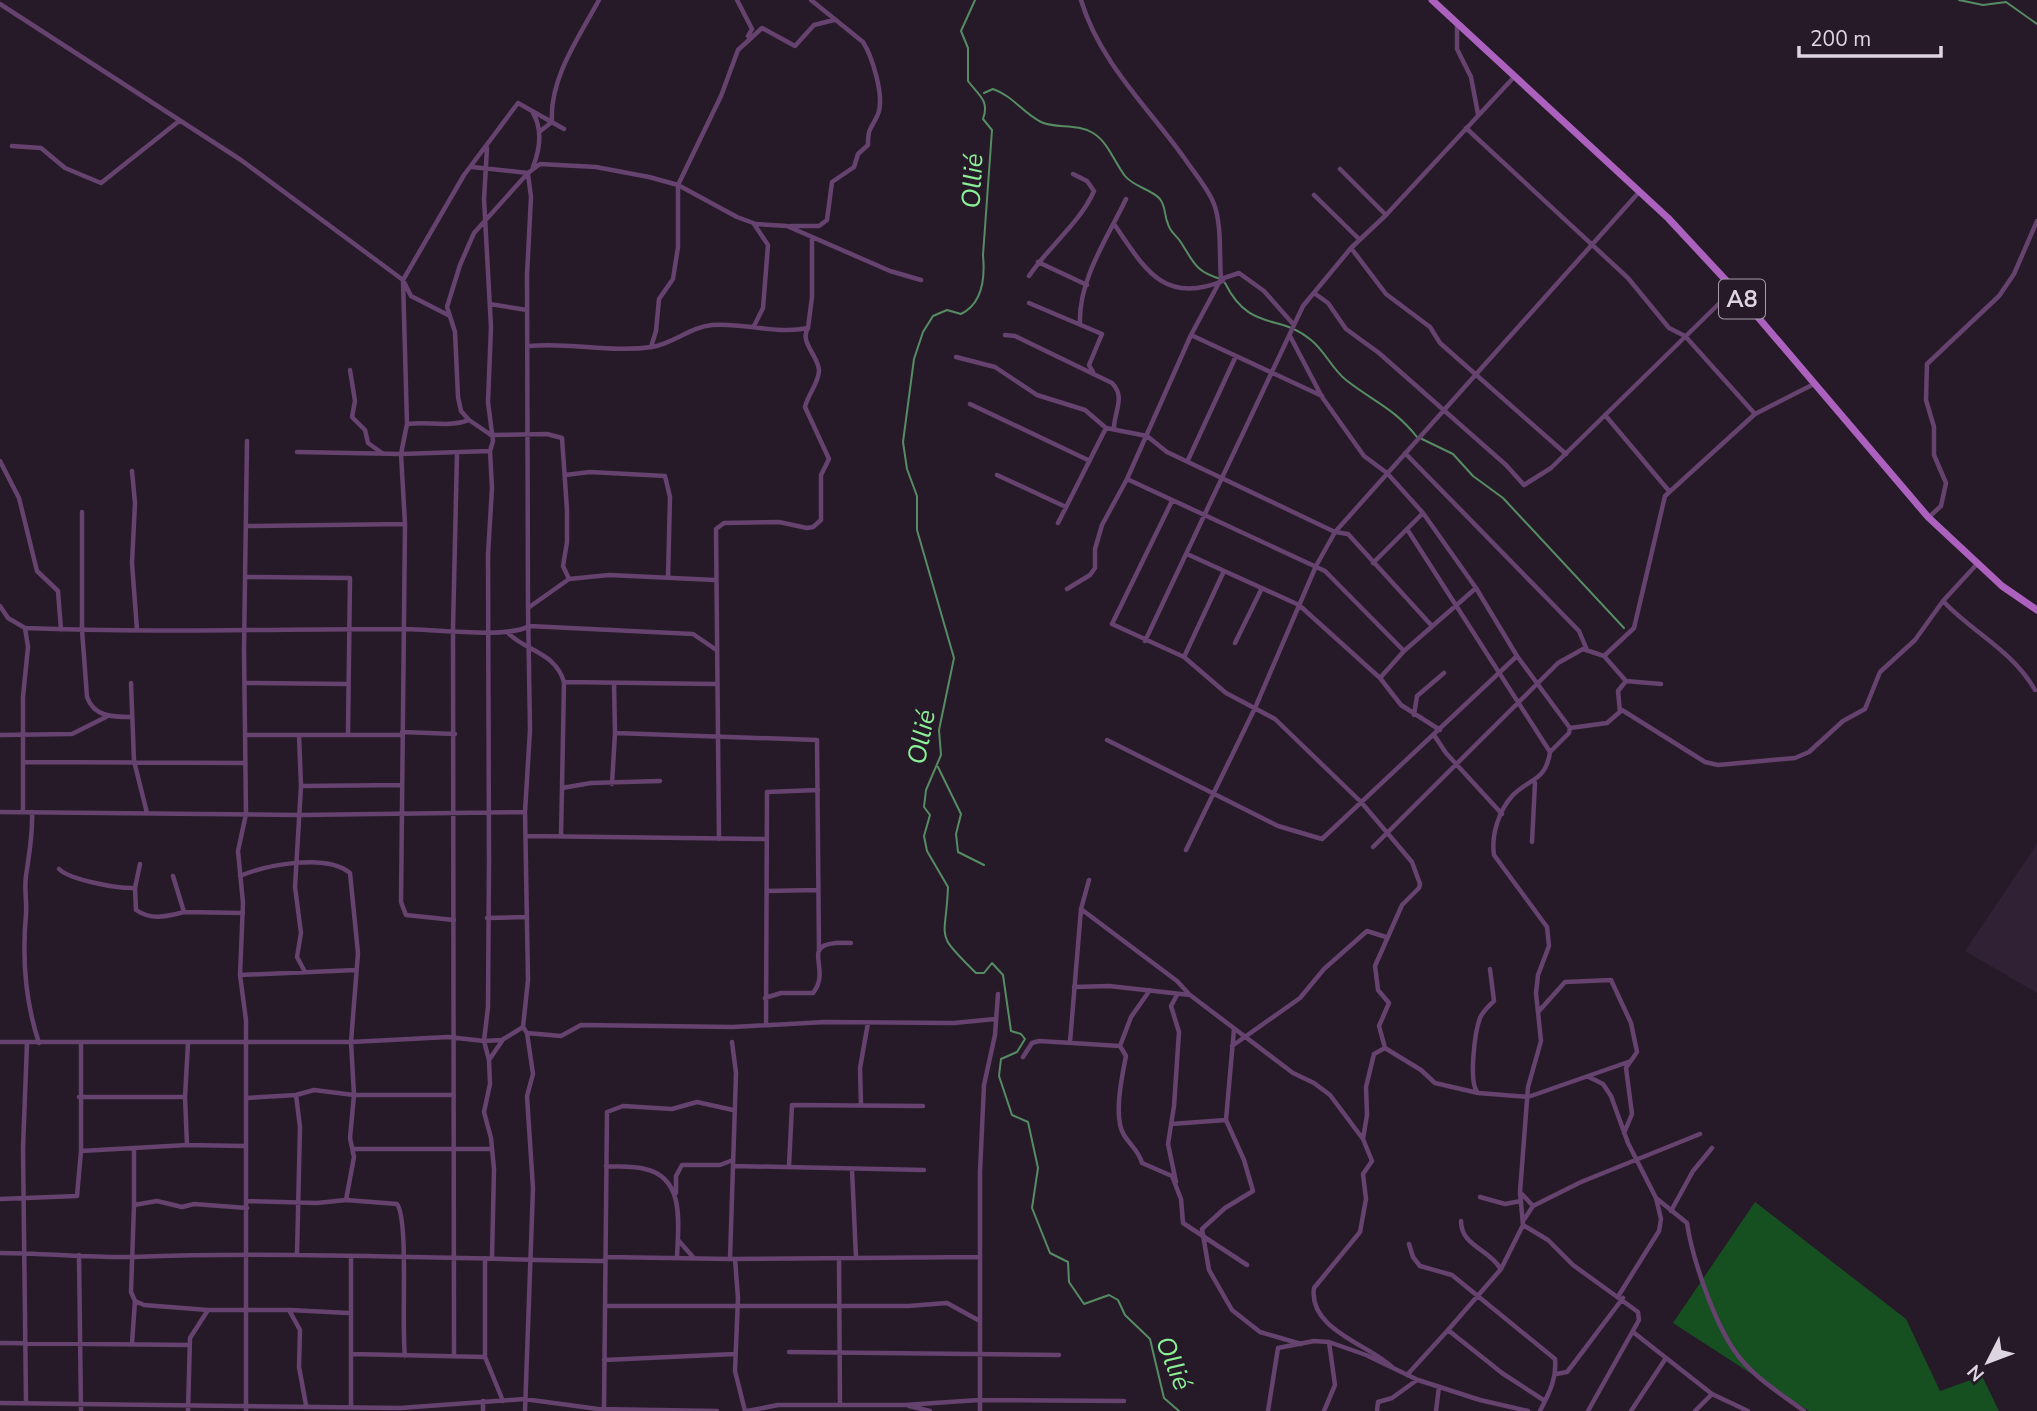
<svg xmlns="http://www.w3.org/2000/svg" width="2037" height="1411" viewBox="0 0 2037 1411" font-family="'Nunito Sans',sans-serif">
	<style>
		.built { fill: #312135 }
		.green { fill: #165021 }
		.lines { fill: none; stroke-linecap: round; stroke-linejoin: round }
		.stream { stroke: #568c62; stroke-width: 2 }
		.minor { stroke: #66426f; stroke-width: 4.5 }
		.primary { stroke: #ac61bf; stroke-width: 7 }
		.labels { text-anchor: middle; stroke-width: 6; stroke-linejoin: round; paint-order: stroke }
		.shield { fill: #261a29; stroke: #a69da8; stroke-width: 2 }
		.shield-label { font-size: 23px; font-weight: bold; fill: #ddd5df }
		.water-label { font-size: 26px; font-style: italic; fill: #8aef95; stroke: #261a29 }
	</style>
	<rect width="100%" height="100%" fill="#261a29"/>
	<path class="built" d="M 2037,844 L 2037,993 L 1965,951 Z"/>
	<path class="green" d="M 1755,1202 L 1906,1319 L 1940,1391 L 1982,1376 L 1999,1411 L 1809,1411 L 1673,1323 Z"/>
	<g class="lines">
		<path class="stream" d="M 975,0 L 961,31 L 968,48 L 968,81 C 978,95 990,100 983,119 L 992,130 L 983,255 C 985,276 984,303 961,314 L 947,310 L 933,316 L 923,332 L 914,359 L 903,442 L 907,469 L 917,496 L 917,530 L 954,658 L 939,730 L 941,755 L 926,790 L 924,807 L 930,815 L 924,836 L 927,851 L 948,887 C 946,942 933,931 976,973 L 984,973 L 992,963 L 1003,975 L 1011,1031 L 1021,1034 L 1025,1039 L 1017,1052 L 1001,1059 L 999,1076 L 1012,1115 L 1028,1122 L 1038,1168 L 1032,1208 L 1050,1253 L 1068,1262 L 1069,1282 L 1084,1304 L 1109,1295 L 1118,1300 L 1125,1315 L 1150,1339 L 1164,1398 L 1179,1411
			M 1959,0 L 1983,5 L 2006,2 L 2037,24
			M 984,93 L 993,89 C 1013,96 1023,113 1041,122 C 1056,129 1077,123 1093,133 C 1109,143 1114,162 1125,176 C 1134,187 1151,189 1160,199 C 1166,207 1164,215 1168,224 C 1170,232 1176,235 1180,241 C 1194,262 1194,271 1221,279
			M 1225,283 C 1250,333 1280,313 1311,340 C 1325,351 1332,369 1346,380 C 1374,402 1394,408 1417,437
			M 1422,439 L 1453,454 L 1473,476 L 1503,498 L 1624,628
			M 938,767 L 961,814 L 956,834 L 958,852 L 984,865"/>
		<path class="minor" d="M 737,0 L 752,29 L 748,36
			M 1081,0 C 1100,63 1148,107 1185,159 C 1195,174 1208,188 1214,204 C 1222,225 1219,256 1221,279 L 1239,273 L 1264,291 L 1294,325
			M 0,4 L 241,160 L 403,280 L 411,296 L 448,315
			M 1457,24 L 1457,49 L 1471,77 L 1478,114
			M 533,113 C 543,130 540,149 533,167
			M 1466,128 L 1628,278 L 1669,328 L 1685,336 L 1755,414
			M 539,132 L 552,122 C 549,79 579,37 599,0
			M 12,146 L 41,148 L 65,168 L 101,183 L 179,121
			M 487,148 L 484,199 L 491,327 L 488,402 L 493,441 L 490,451 L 492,488 L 488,555 L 489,861 L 488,1007 L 484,1041 L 489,1060
			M 472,167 L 528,173 L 540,164 L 596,167 L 649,177 L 678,185 L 737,217 L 756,224 L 787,226 L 890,271 L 921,280
			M 1340,169 L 1386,215
			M 528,173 L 474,233 L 460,265 L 447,307 L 455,332 L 458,397 L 461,411 L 469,420 L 491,435 L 547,434 L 562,438 L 567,510 L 567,542 L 563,566 L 569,579
			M 528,174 L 531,197 L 527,275 L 528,608
			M 1314,195 L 1359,239
			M 1114,224 C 1145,269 1163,305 1223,281
			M 791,226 L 819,226 L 827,220 L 832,182 L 854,167 L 858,154 L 868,145 C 868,125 872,129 878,114 C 885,97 872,56 863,42 L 811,0
			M 1351,248 L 1386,294 L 1430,327 L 1440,343 L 1566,454
			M 1038,262 L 1087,285
			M 1029,276 C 1049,246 1080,223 1094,191 L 1087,181 L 1073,174
			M 1314,293 L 1328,303 L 1346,329 L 1379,353 L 1506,465 L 1524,485 L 1551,468 L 1734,289
			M 1029,303 L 1102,334 L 1089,365 L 1093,372
			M 490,304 L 527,310
			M 1080,324 C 1078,280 1108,237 1126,199
			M 754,326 L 763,308 L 768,245 L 754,224
			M 1005,335 L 1015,336 L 1112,383 C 1126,397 1114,412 1114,428
			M 1191,335 L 1322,396
			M 1290,336 L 1322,397 L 1364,456 L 1387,473 L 1423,513 L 1476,588 L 1517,656 L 1570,728 L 1607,723 L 1622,710 L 1705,762 L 1718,765 L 1795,758 L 1809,752 L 1843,721 L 1865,709 L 1880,672 L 1915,640 L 1943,601 L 1977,564
			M 529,346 C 570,342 611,353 652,347 C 673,344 690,327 712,325 C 743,322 776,335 808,328 L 812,297 L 812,237
			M 651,347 L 656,331 L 659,299 L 673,279 L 678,247 L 678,185 L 721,96 L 738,50 L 762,28 L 795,46 L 814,25 L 834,20
			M 956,357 L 995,367 L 1037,395 L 1085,410 L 1106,428 L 1147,436 L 1167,452 L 1335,532 L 1348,534 L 1432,626
			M 350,370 L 355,401 L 352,417 L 365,430 L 368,443 L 382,453
			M 970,404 L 1088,460
			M 1605,415 L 1669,491
			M 408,424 C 428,421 449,428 469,420
			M 297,452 L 401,454 L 490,451
			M 1405,453 L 1579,631 L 1587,650
			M 1188,460 L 1236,356
			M 0,461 L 19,498 L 37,571 L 58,591 L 61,630
			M 132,471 L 135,503 L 132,563 L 137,630
			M 565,475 L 590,472 L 665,476 L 670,497 L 668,578
			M 997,475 L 1066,507
			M 1127,479 L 1325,571 L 1404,651
			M 1172,501 L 1112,624 L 1184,657 L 1226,693 L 1275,719 L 1361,802 L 1412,862 L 1420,884 L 1419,888 L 1402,905 L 1375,966 L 1378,990 L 1389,1003 L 1379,1026 L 1385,1048 L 1421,1070 L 1435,1083 L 1478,1093
			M 82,512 L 82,630 L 87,697 C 94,717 113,717 131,717
			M 1929,517 L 1941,506 L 1946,483 L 1934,455 L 1934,427 L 1926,400 L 1927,364 L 1999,296 L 2014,274 L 2037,221
			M 1058,523 L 1106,428
			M 248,526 L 405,524
			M 1407,529 L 1550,752 C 1546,781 1530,778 1513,795 C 1499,810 1491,835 1494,855 L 1547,927 L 1549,946 L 1538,975 L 1536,993 L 1541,1041 L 1528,1087 L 1520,1192 L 1523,1225 L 1501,1269 L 1448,1330 L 1502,1373 L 1545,1401
			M 1187,554 L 1299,605 L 1380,678 L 1401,705 L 1440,730
			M 1373,563 L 1423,513
			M 246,577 L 350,578 L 348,733
			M 1067,589 L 1090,575 L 1095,568 L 1095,549 L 1102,525 L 1127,479 L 1191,335 L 1221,279
			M 1943,601 C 1973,633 2012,650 2035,690
			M 0,606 L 8,618 L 25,628 C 151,633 277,629 403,629 C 433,629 508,639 529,626 L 693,634 L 715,649
			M 508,633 C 527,652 555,652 564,682 L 562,788
			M 1145,641 L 1303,306 L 1351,248 L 1386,215 L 1515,76
			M 1235,643 L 1262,588
			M 1604,656 L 1626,681 L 1661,684
			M 1184,657 L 1224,571
			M 1380,678 L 1404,651 L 1476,588
			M 564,682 L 716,684
			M 131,683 L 134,761 L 147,813
			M 245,683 L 348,684
			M 614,683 L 615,733 L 817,740 L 819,951
			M 1620,712 L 1618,691 L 1626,681
			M 1414,715 L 1417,696 L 1444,673
			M 402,732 L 455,734
			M 0,735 L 72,734 L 106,717
			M 245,735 L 402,735
			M 299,735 L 301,786 L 295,887 L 301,933 L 297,957 L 305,972
			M 1434,735 L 1446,753 L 1502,814
			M 1107,740 L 1278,826 L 1322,839 L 1517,656
			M 1550,752 L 1569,733 L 1570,728
			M 24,762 L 245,763
			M 612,784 L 615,733
			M 301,786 L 401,785
			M 0,812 L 300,815 L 525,812
			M 23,812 L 23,697 L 28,647 L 25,628
			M 32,812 C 33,835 29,854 26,876 C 24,889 27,902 26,914 C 22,958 25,1001 39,1043
			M 561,835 L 562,788 L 591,783 L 660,781
			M 527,836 L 767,839
			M 719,839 L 716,529 L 724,523 L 779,522 L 807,528 L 813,527 L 821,520 L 821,475 L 829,459 L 805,407 C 808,394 819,383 819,370 C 818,356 799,341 808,328
			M 1532,842 L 1535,783
			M 1373,847 L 1558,663 L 1583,649 L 1604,656 L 1634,628 L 1665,496 L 1755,414 L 1814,384
			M 1186,850 L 1255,708 L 1316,566 L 1335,532 L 1640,191
			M 140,864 L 135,888 L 136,910 C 152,921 168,916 184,912
			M 59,869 C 70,880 119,889 135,888
			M 173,876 L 184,912 L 243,913
			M 240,876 C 266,865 326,853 350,873 L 358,953 L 351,1042 L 354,1095 L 314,1090 L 296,1095
			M 767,891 L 818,890
			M 1081,909 L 1177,981 L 1189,994
			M 487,918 L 527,917
			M 454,920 L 406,915 L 401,902 L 405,524 L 401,454 L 407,424 L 403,280 L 464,175 L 518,103 L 564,129
			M 1490,969 L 1494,1001 C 1489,1006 1483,1011 1480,1018 C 1475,1031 1468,1083 1478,1093 L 1528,1097 L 1631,1061
			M 240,975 L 356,970
			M 1074,987 L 1109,986 L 1190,995 L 1293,1073 L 1314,1083 L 1330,1095 L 1363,1139
			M 1150,990 L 1131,1017 L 1120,1046 L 1126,1056 C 1122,1076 1113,1118 1124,1135 C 1130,1145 1139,1151 1142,1163 L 1172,1176 L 1181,1199 L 1183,1223 L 1247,1265
			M 765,998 L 781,993 L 813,993 C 834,967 793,940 851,943
			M 1539,1011 L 1565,982 L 1611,980 L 1631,1023 L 1637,1052 L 1626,1068 L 1632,1114 L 1624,1133
			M 766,1024 L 767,792 L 818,790
			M 523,1027 L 528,980 L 525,812 L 530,730 L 528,608 L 569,579 L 609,575 L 715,580
			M 523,1027 L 527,1033 L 561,1036 L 581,1025 L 733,1027 L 825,1022 L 954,1023 L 995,1019
			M 1234,1029 L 1226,1120 L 1244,1160 L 1253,1191 L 1225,1208 L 1202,1229 L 1209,1270 L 1232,1310 L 1260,1332 L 1301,1344
			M 0,1042 L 351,1042 L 448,1037 L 484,1041 L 502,1040 L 523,1027
			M 1070,1042 L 1081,909 L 1089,880
			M 1232,1046 L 1300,998 L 1324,969 L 1367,931 L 1386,937
			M 1385,1048 L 1374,1054 L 1366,1087 L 1367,1115 L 1363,1139 L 1372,1161 L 1363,1174 L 1366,1199 L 1360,1232 L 1314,1288 C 1308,1330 1371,1345 1393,1368
			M 1023,1057 L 1032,1043 L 1039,1041 L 1120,1046
			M 1589,1077 L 1603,1084 L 1611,1096 L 1628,1143 L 1656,1198 L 1661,1219 L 1659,1231 L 1619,1295
			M 79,1097 L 185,1097
			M 246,1098 L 296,1095 L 300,1127 L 297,1254
			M 861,1105 L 860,1068 L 868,1023
			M 1171,1124 L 1226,1120
			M 187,1145 L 185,1097 L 188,1043
			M 353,1149 L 492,1149
			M 134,1150 L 134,1205
			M 81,1151 L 187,1145 L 245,1146
			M 606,1166 C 618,1167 633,1166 645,1169 C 686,1178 678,1226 677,1257
			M 733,1166 L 924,1170
			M 789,1166 L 792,1105 L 923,1106
			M 852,1169 L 856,1258
			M 1176,1182 L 1168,1144 L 1174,1106 L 1179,1032 L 1171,1006 L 1177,995
			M 1520,1192 L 1533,1206
			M 676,1193 L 676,1176 L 682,1165 L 720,1165 L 733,1160
			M 1480,1197 L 1505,1204 L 1521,1201
			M 1656,1198 L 1687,1223 C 1692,1258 1714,1321 1734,1350 C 1751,1376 1780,1393 1804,1411
			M 0,1199 L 77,1196 L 81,1151 L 81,1043
			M 346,1200 L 354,1157 L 350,1138 L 354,1095 L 454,1095
			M 247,1201 L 317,1203 L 346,1200 L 397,1204 C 409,1220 401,1326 405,1356
			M 247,1208 L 194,1204 L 182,1207 L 157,1201 L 134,1205 L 131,1292 L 135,1301 L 144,1305 L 208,1310 L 289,1310 L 300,1330 L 299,1367 L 306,1405
			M 1671,1211 L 1693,1171 L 1712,1148
			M 1461,1221 C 1461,1246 1489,1249 1500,1268
			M 1523,1221 L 1533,1206 L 1581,1182 L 1700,1134
			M 1523,1225 L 1548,1240 L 1573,1265 L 1638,1312 L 1639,1320 L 1588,1411
			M 678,1240 L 693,1257
			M 1409,1244 L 1413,1257 L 1420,1266 L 1452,1275 L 1555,1359 C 1557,1379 1549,1393 1540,1411
			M 0,1253 C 44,1253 89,1258 133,1257 C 290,1251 447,1259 605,1261
			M 79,1255 L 81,1411
			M 351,1257 L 351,1407
			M 606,1257 L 730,1259 L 736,1073 L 732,1042
			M 485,1258 L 485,1357
			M 492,1258 L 494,1169 L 491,1138 L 484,1112 L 490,1084 L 489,1060 L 502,1041
			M 839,1258 L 840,1405
			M 730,1259 L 979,1257
			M 735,1259 L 738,1298 L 735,1371 L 745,1411
			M 605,1306 L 908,1306 L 947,1303 L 978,1320
			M 290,1310 L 348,1313
			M 1633,1332 L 1712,1394 L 1748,1411
			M 0,1343 L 189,1345
			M 132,1343 L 135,1301
			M 789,1352 L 1059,1355
			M 353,1354 L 485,1357 L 503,1401
			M 454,1354 L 453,629 L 457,453
			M 604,1360 L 735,1354
			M 1556,1374 L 1567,1372 L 1574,1363 L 1623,1298
			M 1407,1375 L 1448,1330
			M 483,1401 L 483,1411
			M 26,1402 L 23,1148 L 27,1043
			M 0,1403 L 400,1408 L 524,1399 L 598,1409 L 717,1411
			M 909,1406 L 930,1411
			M 604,1409 L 607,1112 L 623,1106 L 672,1109 L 697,1102 L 733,1110
			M 188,1411 L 190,1338 L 208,1310
			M 246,1411 L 246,1020 L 240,975 L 243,903 L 238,851 L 246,814 L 244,649 L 247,441
			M 525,1411 L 533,1188 L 527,1096 L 533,1074 L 527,1033
			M 747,1411 L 778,1405 L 905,1405 L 979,1400 L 1124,1401
			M 980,1411 L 980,1172 L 984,1085 L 995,1035 L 998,994
			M 1268,1411 L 1278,1348 L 1314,1341 L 1329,1342 L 1366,1355 L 1418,1380 L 1480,1400 L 1528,1411
			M 1324,1411 L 1335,1385 L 1329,1342
			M 1377,1411 L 1378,1402 L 1392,1398 L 1417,1380
			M 1436,1411 L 1439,1387
			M 1631,1411 L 1666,1358
			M 1695,1411 L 1712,1394"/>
		<path class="primary" d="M 1432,0 L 1668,218 L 1734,289 L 1928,517 L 2002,586 L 2037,610"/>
	</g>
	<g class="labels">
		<rect class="shield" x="1719" y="279.5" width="46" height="39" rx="5"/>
		<g class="shield-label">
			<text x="1742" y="307">A8</text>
		</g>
		<g class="water-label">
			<text transform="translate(972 181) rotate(-87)" y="9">Ollié</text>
			<text transform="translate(921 737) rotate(-79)" y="9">Ollié</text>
			<text transform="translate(1174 1363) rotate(68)" y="9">Ollié</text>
		</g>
	</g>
	<g transform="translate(1988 1362) rotate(228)" stroke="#261a29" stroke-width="5" paint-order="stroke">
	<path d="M0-5L12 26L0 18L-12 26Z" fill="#ddd5df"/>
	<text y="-10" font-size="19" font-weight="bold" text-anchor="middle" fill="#ddd5df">N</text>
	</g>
	<path d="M1799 46v10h142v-10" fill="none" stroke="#ddd5df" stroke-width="3.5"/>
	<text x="1810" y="46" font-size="21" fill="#ddd5df" stroke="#261a29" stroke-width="5" paint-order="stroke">200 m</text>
</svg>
